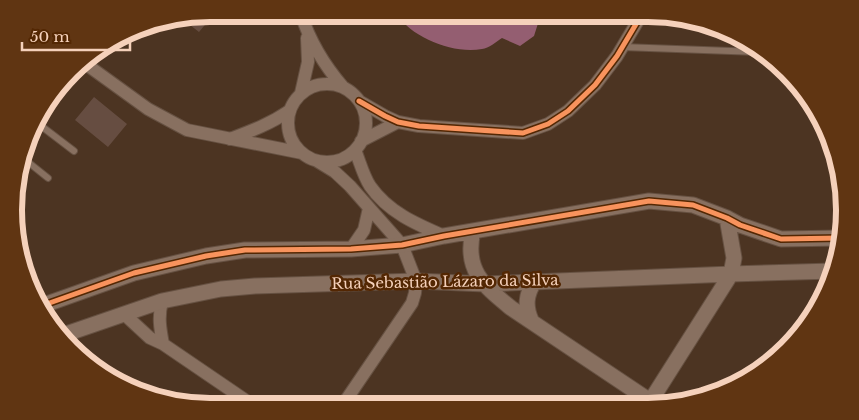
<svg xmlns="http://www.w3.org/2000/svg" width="859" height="420" viewBox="0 0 859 420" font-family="'Libre Baskerville',serif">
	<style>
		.forest { fill: #945e71 }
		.building { fill: #664d41 }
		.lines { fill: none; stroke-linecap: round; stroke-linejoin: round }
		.service-casing { stroke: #665142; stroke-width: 8 }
		.minor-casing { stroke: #665142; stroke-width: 14 }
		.tertiary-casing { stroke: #665142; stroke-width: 17 }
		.service { stroke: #887060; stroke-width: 6 }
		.minor { stroke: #887060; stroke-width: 12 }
		.tertiary { stroke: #887060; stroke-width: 15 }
		.cycleway-casing { stroke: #532703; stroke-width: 8 }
		.cycleway { stroke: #f8935d; stroke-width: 5 }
		.labels { text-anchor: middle; stroke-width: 5; stroke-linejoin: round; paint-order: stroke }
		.street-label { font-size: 15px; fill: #f5d1bb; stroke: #532703 }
		.rim { fill: none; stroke: #f5d1bb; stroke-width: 6 }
	</style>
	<rect width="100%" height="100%" fill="#4c3422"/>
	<path class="forest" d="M 396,14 L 541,14 L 534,36 L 520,46 L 502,38 C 496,42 489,48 482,49 C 452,54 413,38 396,14 Z"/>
	<path class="building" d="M 214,14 L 199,32 L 181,18 L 210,14 Z
		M 94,97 L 127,124 L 108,147 L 75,120 Z"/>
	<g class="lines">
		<defs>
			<path id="service" d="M 622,47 L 758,52
				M 36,122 L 74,151
				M 23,158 L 48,178"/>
			<path id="minor" d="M 301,14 C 310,42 324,65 343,87
				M 83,62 L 148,109 L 187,130 L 302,153
				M288 123a39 39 0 1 1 78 0a39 39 0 1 1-78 0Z
				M 301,93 L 308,62 L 307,38
				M 359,101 L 385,116 L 398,122 L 419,126 L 523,133 L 548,124 L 568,111 L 595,85 L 617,56 L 642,14
				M 230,139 C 251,131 270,124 289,111
				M 361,141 L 398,122
				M 355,150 C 360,162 363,175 370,186 C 388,212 416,224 444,236
				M 317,161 L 335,172 L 350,186 L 402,245 L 416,281 L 415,293 L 412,303 L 342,406
				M 351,249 L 364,230 L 369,208
				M 162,301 C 158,317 160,328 163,344
				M 124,314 L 150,338 L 163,344 L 254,406"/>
			<path id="tertiary" d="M 473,231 C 464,270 483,285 511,308 L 656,405
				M 41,306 L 134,273 L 206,256 L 245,250 L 351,249 L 402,245 L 444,236 L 649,201 L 693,205 L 727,218 L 740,225 L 781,239 L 840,238
				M 531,320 C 525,306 526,295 534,282
				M 63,335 L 162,301 L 221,289 L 255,286 L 416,281 L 485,284 L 731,274 L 833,271
				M 648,405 L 731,274 L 734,258 L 727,218"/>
		</defs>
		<use href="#service" class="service-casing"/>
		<use href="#minor" class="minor-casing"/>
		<use href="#tertiary" class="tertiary-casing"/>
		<use href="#service" class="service"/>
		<use href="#minor" class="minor"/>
		<use href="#tertiary" class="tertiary"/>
		<defs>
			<path id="cycleway" d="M 359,101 L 385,116 L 398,122 L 419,126 L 523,133 L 548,124 L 568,111 L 595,85 L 617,56 L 642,14
				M 41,306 L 134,273 L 206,256 L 245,250 L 351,249 L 402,245 L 444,236 L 649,201 L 693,205 L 727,218 L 740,225 L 781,239 L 840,238"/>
		</defs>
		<use href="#cycleway" class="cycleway-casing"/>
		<use href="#cycleway" class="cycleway"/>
	</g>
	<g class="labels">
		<g class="street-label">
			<text transform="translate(445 282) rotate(-1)" y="5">Rua Sebastião Lázaro da Silva</text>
		</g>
	</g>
	<path d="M0 0H859V420H0ZM210 22H648A188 188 0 0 1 836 210V210A188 188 0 0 1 648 398H210A188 188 0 0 1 22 210V210A188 188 0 0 1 210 22Z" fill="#603512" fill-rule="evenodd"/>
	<path class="rim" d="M210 22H648A188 188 0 0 1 836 210V210A188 188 0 0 1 648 398H210A188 188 0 0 1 22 210V210A188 188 0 0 1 210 22Z"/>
	<path d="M22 42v8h108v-8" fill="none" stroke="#f5d1bb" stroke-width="2.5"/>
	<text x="30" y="42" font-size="15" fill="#f5d1bb" stroke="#532703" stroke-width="4" paint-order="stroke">50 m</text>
</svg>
